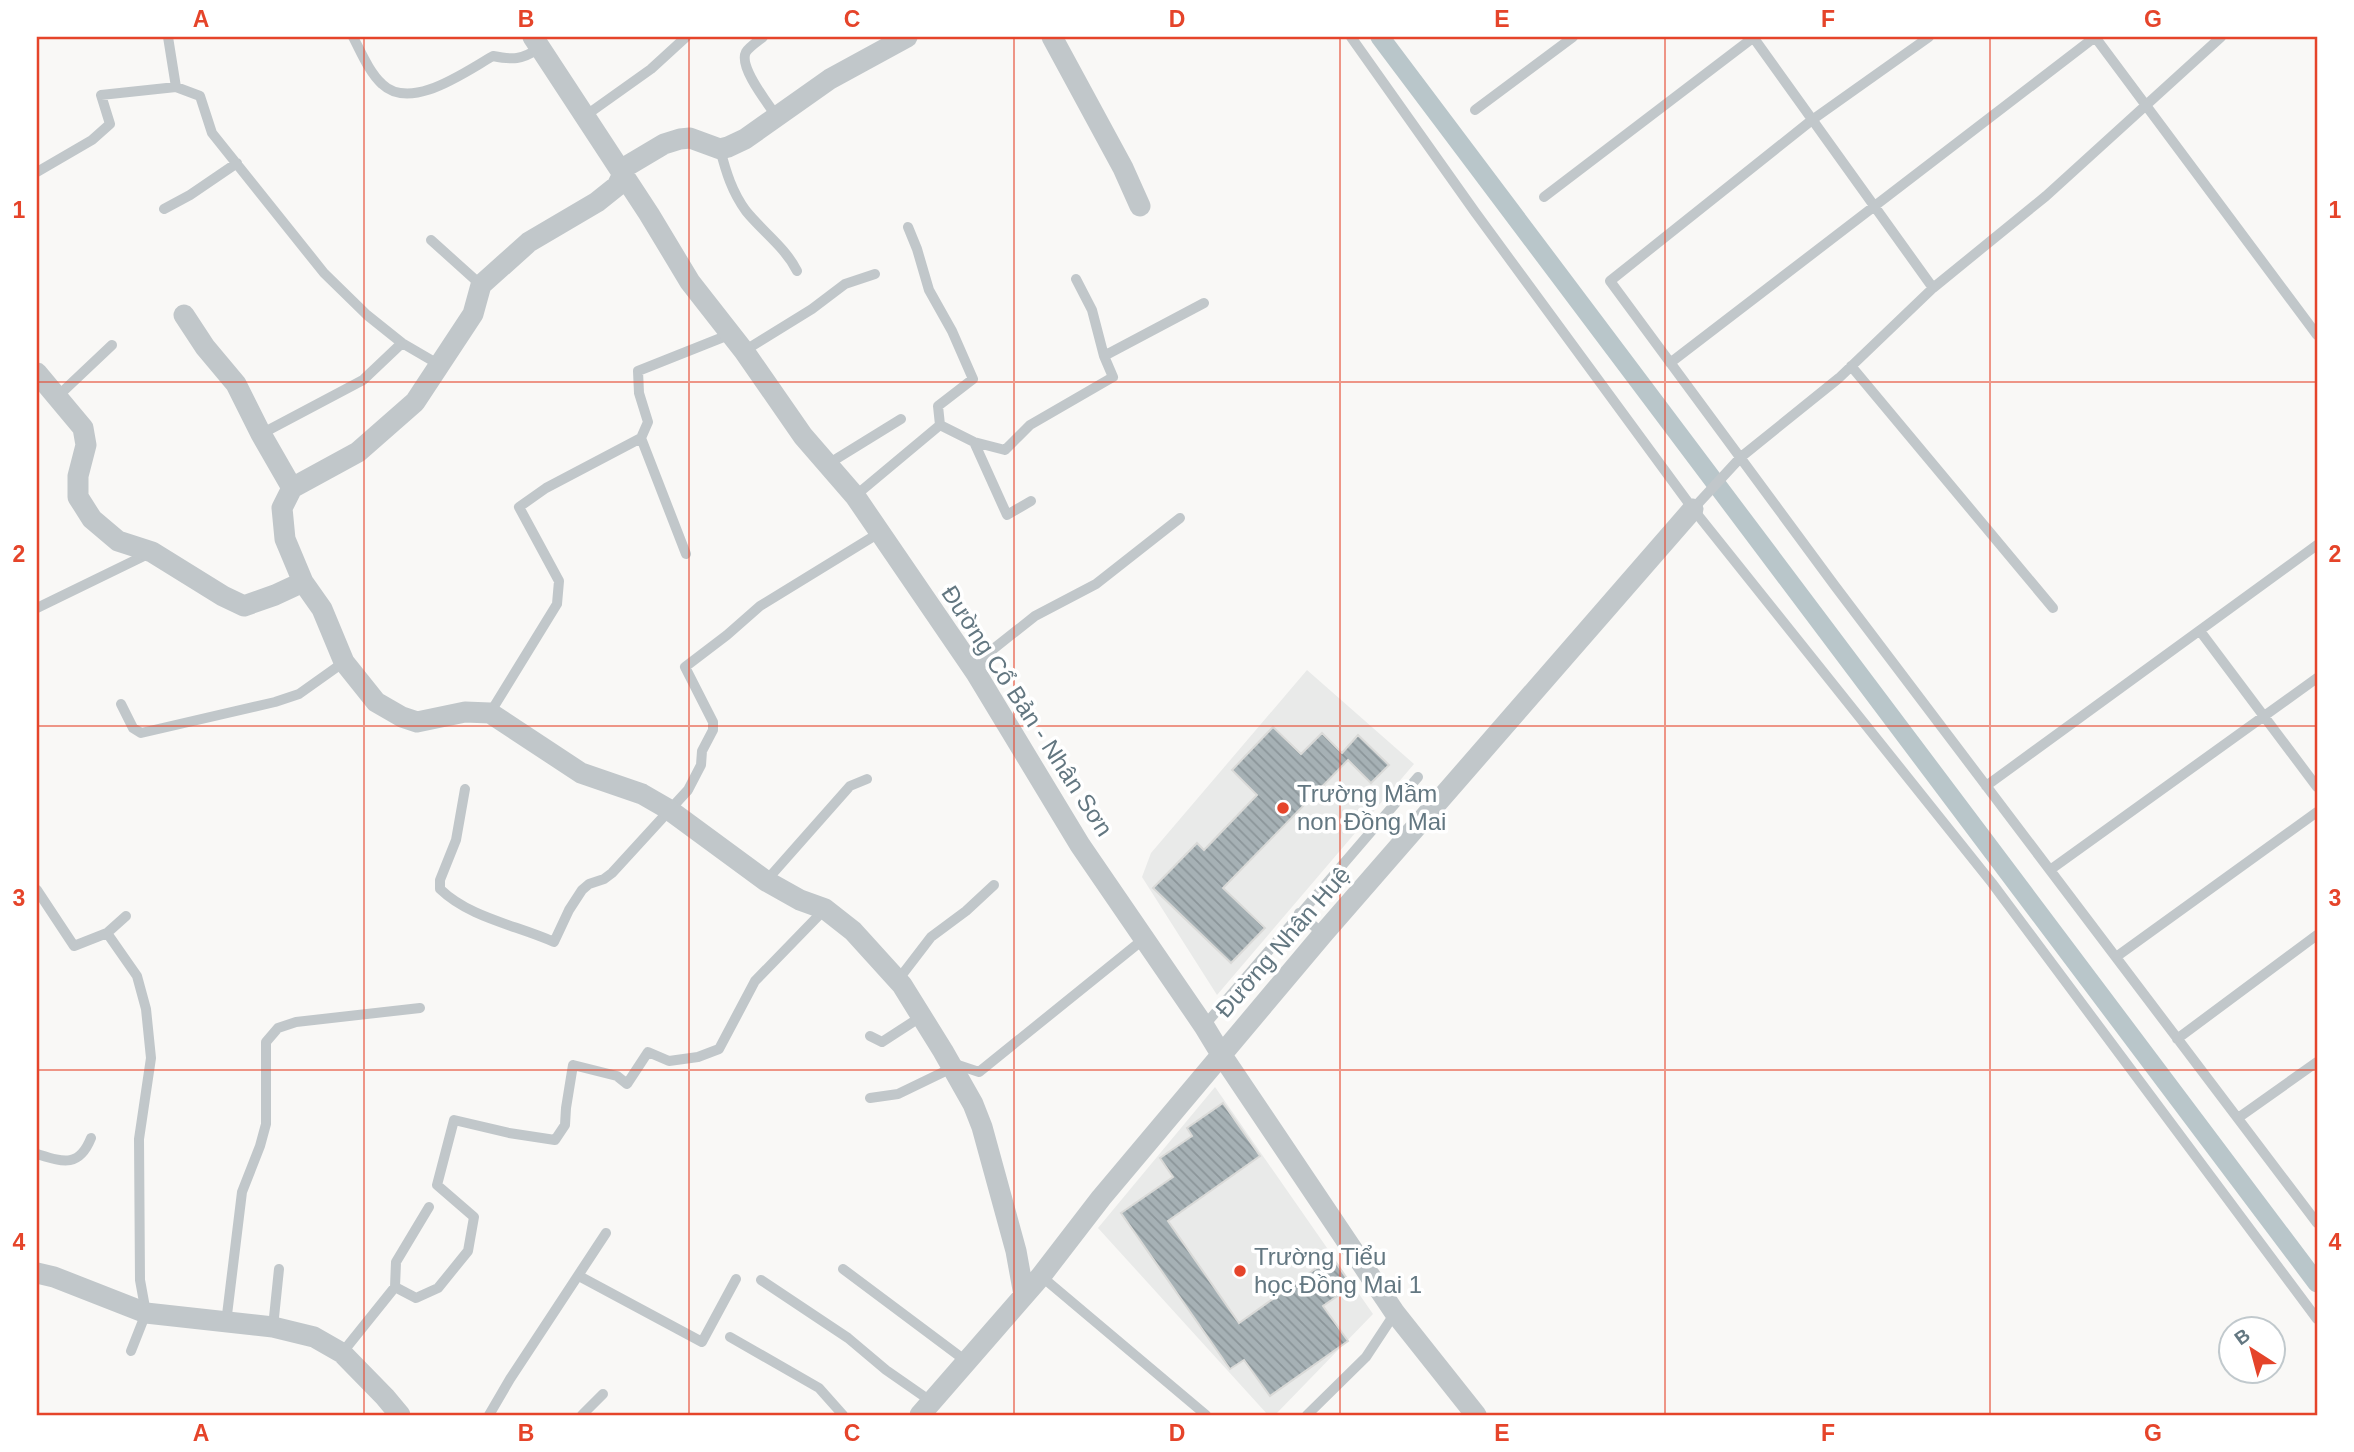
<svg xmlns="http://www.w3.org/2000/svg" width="2354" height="1452" viewBox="0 0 2354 1452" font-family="Arial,sans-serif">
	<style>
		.built { fill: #e9eae9 }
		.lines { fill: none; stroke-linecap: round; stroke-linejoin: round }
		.canal { stroke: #b9c6ca; stroke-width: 19 }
		.building { fill: url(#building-back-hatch); stroke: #dadad8; stroke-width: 2 }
		.service { stroke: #c1c7ca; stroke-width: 10 }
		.minor { stroke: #c1c7ca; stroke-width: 21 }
		.grid { fill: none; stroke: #e5442a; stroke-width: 2; stroke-opacity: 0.55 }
		.poi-dot { fill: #e5442a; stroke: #fff; stroke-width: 2.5 }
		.labels { text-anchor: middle; stroke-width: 7; stroke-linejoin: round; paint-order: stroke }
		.street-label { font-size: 24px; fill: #637781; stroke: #fff }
		.poi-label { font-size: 24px; fill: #637781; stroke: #fff; text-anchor: start }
		.neatline { fill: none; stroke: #e5442a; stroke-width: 2.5 }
		.grid-label { font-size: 23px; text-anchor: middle; font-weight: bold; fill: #e5442a }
	</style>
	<defs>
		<pattern id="building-back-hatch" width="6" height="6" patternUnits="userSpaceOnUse" patternTransform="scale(1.75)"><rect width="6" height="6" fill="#a6b1b5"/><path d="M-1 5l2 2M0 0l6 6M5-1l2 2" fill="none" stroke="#8b9599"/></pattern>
	</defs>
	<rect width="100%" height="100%" fill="#f9f8f6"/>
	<path class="built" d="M 1307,670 L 1414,764 L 1217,995 L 1142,877 L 1151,853 Z
		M 1215,1087 L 1373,1314 L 1275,1415 L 1268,1415 L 1098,1228 Z"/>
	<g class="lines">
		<path class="canal" d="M 1380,37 L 2317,1283"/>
	</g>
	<path class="building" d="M 1273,727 L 1301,754 L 1322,733 L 1342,753 L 1358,735 L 1389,765 L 1371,783 L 1348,760 L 1223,888 L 1265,928 L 1231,963 L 1153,888 L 1197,843 L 1204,850 L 1257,795 L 1232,770 Z
		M 1223,1103 L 1260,1156 L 1168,1221 L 1239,1323 L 1332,1257 L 1352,1286 L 1323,1306 L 1348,1341 L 1270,1396 L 1244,1360 L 1230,1369 L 1121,1213 L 1173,1177 L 1160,1158 L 1192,1136 L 1187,1128 Z"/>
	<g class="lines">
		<path class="service" d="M 168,37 L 176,87 L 200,96 L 212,133 L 324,273 L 367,315 L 402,343 L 438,364
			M 353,37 C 361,52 369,72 382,84 C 411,112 466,71 493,56 C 513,60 521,60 540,48
			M 763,37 C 758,41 749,47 746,52 C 738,67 769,105 777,117
			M 1351,37 L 1475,212 L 1693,509 L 1992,883 L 2317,1319
			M 1753,37 L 1933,288
			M 1929,37 L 1812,120 L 1610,281 L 1835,586 L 2317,1223
			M 1475,110 L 1573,37
			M 585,116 L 651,69 L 686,37
			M 720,149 C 726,172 732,192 746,211 C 763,232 785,247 797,271
			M 37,172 L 92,140 L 110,124 L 101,95 L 176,87
			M 1544,197 L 1754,37
			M 164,209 L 190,195 L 237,163
			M 908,227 L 917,249 L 929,290 L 952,331 L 973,379 L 938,406 L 940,425
			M 431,240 L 481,285
			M 744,351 L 812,309 L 845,284 L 875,274
			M 1104,356 L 1204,303
			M 1670,363 L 2095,37 L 2317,335
			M 1851,366 L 2053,608
			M 58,396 L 112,345
			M 940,425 L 974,442 L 1005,450 L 1030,425 L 1113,377 L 1104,356 L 1092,310 L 1076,279
			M 261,434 L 363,380 L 402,343
			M 974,442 L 1007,515 L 1031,501
			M 828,464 L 901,419
			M 855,496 L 940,425
			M 1693,509 L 1741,457 L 1839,378 L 1933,288 L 2046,196 L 2221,37
			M 686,554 L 641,438 L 648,422 L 639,393 L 638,371 L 731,334
			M 37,608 L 150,553
			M 2200,631 L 2317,787
			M 976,673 L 992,650 L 1035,616 L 1096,584 L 1180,518
			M 121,704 L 133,728 L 141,733 L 275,702 L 299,694 L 344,662
			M 490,713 L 557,604 L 559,581 L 519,507 L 546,488 L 641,438
			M 1986,786 L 2317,545
			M 465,789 L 456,840 L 440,880 L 440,889 C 470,918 516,925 554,942 L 569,910 L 582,890 L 589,884 L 604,879 L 612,873 L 688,790 L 701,765 L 702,751 L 713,730 L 713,722 L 685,667 L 727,635 L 760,606 L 879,533
			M 2050,870 L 2317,678
			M 766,881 L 850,786 L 867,779
			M 37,890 L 74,946 L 107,933 L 126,916
			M 1299,913 L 1323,934
			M 107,933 L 137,976 L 146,1009 L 151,1058 L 139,1139 L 140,1280 L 146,1313 L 131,1351
			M 2116,957 L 2317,812
			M 898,980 L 931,937 L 966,911 L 994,885
			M 1204,1026 L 1418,777
			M 870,1036 L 882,1042 L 922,1016
			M 2177,1039 L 2317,935
			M 870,1098 L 898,1094 L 958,1065 L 979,1072 L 1145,938
			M 2238,1118 L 2317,1062
			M 37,1154 C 63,1162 79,1168 91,1138
			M 843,1269 L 966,1361
			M 579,1276 L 702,1342 L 736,1279
			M 1041,1276 L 1206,1415
			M 761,1280 L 848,1338 L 886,1370 L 932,1402
			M 395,1287 L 416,1298 L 438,1288 L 468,1251 L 474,1217 L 437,1185 L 454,1120 L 509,1133 L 555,1140 L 565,1125 L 566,1108 L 573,1065 L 617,1076 L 627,1084 L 648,1052 L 669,1061 L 698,1057 L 719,1049 L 755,981 L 825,909
			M 395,1287 L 396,1262 L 429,1207
			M 226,1323 L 242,1192 L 260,1146 L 266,1124 L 266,1042 L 278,1028 L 296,1022 L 420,1008
			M 273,1327 L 279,1269
			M 730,1337 L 819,1388 L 843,1415
			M 342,1353 L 395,1287
			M 489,1415 L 510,1379 L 606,1233
			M 582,1415 L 603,1394
			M 1307,1415 L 1366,1357 L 1395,1313"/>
		<path class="minor" d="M 533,37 L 649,214 L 690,282 L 744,351 L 803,436 L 855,496 L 976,673 L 1080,845 L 1204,1026 L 1221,1054 L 1395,1313 L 1476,1415
			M 1052,37 L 1123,168 L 1140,206
			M 184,315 L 205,347 L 236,384 L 261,434 L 292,488
			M 37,373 L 83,428 L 86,445 L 78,476 L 78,497 L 92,519 L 118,541 L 152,552 L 223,596 L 244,606 L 275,595 L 303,582 L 322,609 L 344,662 L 376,702 L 402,717 L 417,722 L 465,712 L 490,713 L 581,773 L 642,794 L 668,809 L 766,881 L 800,900 L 825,909 L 853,931 L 902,985 L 943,1051 L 973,1104 L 982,1127 L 1016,1251 L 1024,1295
			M 303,582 L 285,539 L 282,508 L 292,488 L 358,452 L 415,402 L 473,314 L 481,285 L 529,242 L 597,202 L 617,186 L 627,166 L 664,144 L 680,139 L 690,138 L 720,149 L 728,147 L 745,139 L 830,79 L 907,37
			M 37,1273 L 54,1277 L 146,1313 L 273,1327 L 314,1337 L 342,1353 L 385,1397 L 400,1415
			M 920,1415 L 1041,1276 L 1101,1198 L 1323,934 L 1693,509"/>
	</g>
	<path class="grid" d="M 364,37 L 364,1415M 689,37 L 689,1415M 1014,37 L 1014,1415M 1340,37 L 1340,1415M 1665,37 L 1665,1415M 1990,37 L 1990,1415M 37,382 L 2317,382M 37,726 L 2317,726M 37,1070 L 2317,1070"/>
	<g class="poi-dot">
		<circle cx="1283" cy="808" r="7"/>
		<circle cx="1240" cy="1271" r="7"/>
	</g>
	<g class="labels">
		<g class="street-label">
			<text transform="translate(1027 711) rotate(57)" y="8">Đường Cổ Bản - Nhân Sơn</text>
			<text transform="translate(1283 942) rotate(-49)" y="8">Đường Nhân Huệ</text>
		</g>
		<g class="poi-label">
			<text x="1297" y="802">Trường Mầm<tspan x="1297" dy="28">non Đồng Mai</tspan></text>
			<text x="1254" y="1265">Trường Tiểu<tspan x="1254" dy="28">học Đồng Mai 1</tspan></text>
		</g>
	</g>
	<rect width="2354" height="1452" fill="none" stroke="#ffffff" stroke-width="77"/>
	<g transform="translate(2252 1350) rotate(324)"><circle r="33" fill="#ffffff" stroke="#c1c9cd" stroke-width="2"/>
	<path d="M0-5L12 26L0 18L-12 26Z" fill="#e5442a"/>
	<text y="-10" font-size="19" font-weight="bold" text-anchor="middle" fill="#637781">B</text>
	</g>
	<rect x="38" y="38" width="2278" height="1376" class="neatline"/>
	<g class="grid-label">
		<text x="201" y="27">A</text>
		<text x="526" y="27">B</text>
		<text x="852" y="27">C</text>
		<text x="1177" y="27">D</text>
		<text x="1502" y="27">E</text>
		<text x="1828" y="27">F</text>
		<text x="2153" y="27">G</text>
		<text x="19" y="218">1</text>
		<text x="2335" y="218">1</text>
		<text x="19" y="562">2</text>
		<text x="2335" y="562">2</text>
		<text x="19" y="906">3</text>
		<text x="2335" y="906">3</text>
		<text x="19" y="1250">4</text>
		<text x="2335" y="1250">4</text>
		<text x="201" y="1441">A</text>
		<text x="526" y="1441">B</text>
		<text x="852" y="1441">C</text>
		<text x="1177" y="1441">D</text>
		<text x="1502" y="1441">E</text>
		<text x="1828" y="1441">F</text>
		<text x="2153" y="1441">G</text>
	</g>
</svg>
